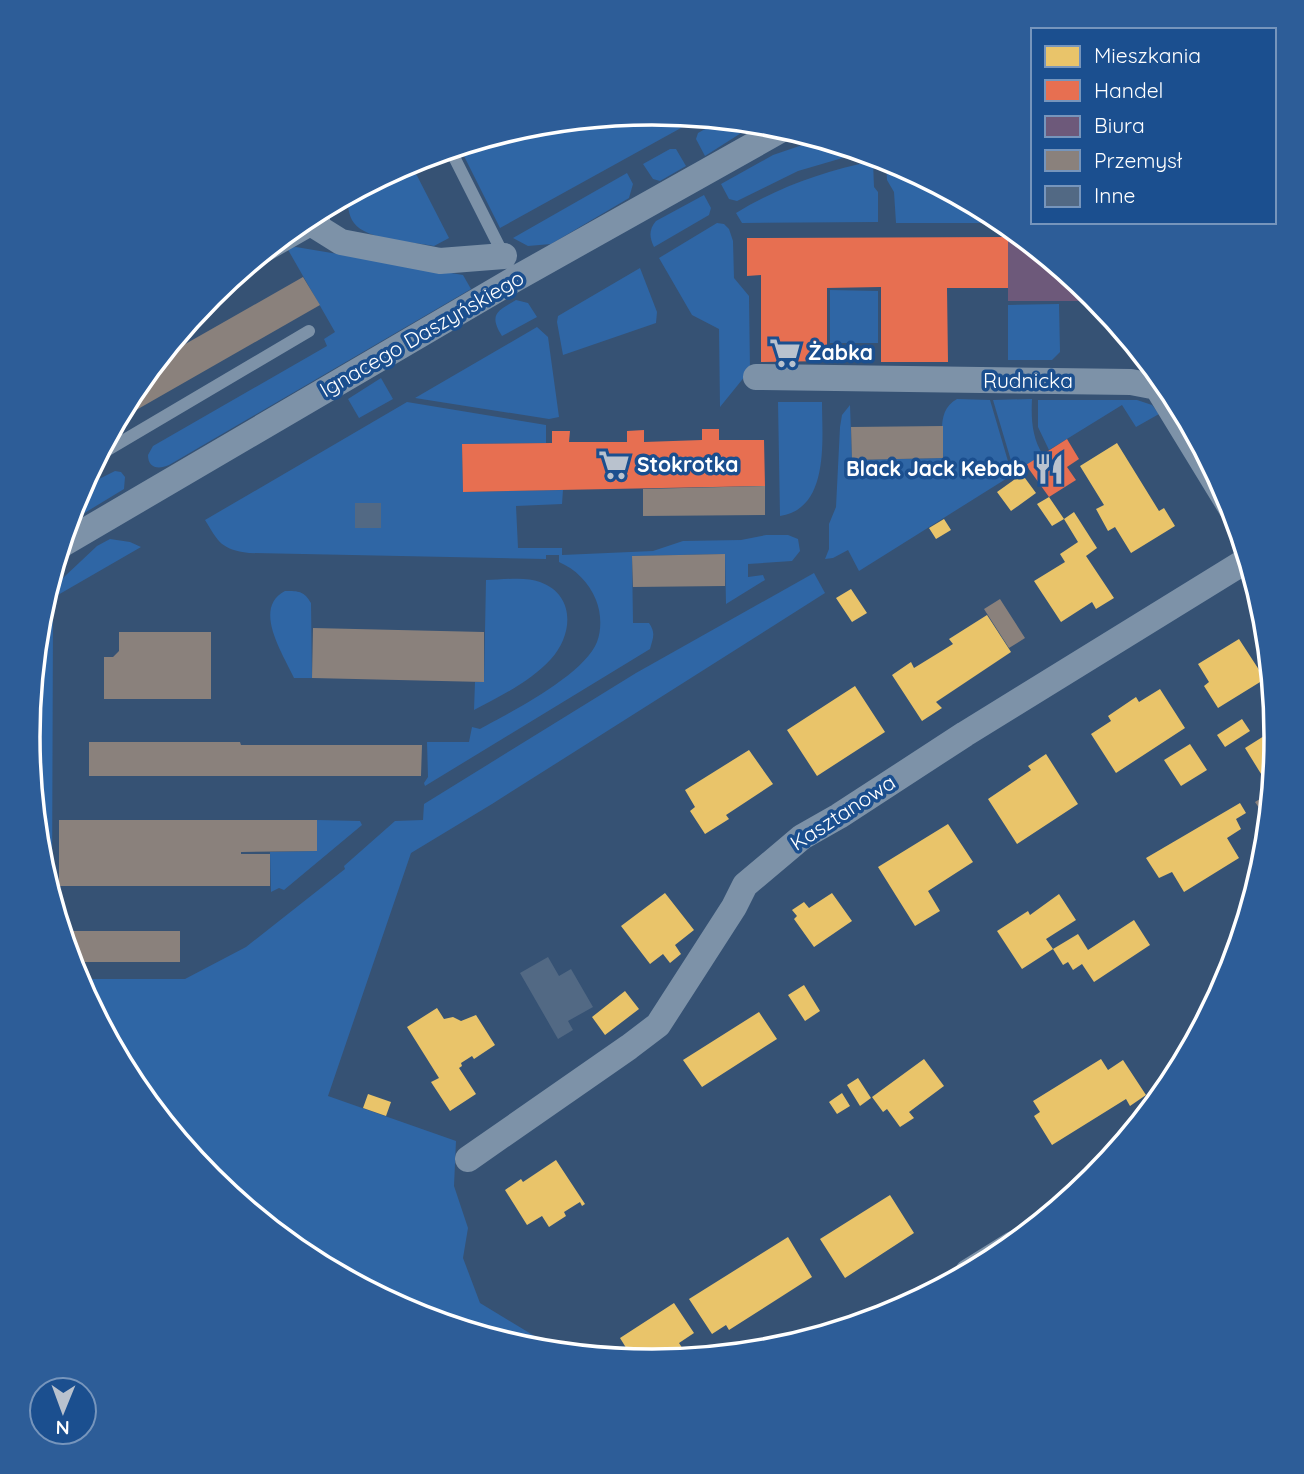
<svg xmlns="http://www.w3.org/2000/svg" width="1304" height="1474" viewBox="0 0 1304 1474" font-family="Quicksand,sans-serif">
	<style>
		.green { fill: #2f66a5 }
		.homes { fill: #e9c46a }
		.shops { fill: #e76f51 }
		.offices { fill: #6d597a }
		.industry { fill: #8a817c }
		.building { fill: #526984 }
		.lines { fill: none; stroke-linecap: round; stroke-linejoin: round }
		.service { stroke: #7d92a8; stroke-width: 12 }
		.minor { stroke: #7d92a8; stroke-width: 26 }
		.labels { text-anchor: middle; stroke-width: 7; stroke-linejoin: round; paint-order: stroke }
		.street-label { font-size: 21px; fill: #fff; stroke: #1b4f8f }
		.poi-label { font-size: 21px; font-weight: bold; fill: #fff; stroke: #1b4f8f; text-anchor: start }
		.rim { fill: none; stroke: #fff; stroke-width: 3.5 }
	</style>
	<rect width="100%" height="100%" fill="#365274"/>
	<path class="green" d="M 652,113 L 699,118 L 500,228 L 459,146 L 531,125 Z
		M 721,120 L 750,123 L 749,128 L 705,156 L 696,139 L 698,133 Z
		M 820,139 L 863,152 L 798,171 L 737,201 L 729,199 L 721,184 L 773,155 Z
		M 670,149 L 676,149 L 686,166 L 660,181 L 653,179 L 643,164 Z
		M 886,159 L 999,218 L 1005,223 L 896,223 L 894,192 L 887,180 Z
		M 873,161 L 874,187 L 878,192 L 878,222 L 742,223 L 736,213 C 779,187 824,171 873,161 Z
		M 410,162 L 449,238 L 434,246 C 413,242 366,240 354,223 C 348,215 348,205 347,196 Z
		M 627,173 L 633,184 L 629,198 L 551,244 L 528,246 L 513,238 Z
		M 704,195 L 711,208 L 709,215 L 654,247 C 649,237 649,229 656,221 Z
		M 717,223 L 724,224 L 729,229 L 733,241 L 734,278 L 749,296 L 750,370 L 720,407 L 719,329 L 692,315 L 659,258 Z
		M 296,247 L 463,275 L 471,289 L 169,465 C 158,470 148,468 148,455 L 153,446 L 327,346 L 324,339 L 335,332 L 287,248 Z
		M 640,268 L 657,312 L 656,323 L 563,355 L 557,322 L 558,316 Z
		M 830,290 L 878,291 L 878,343 L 830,343 Z
		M 516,300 L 528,303 L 537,317 L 502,336 C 488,314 498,311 516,300 Z
		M 1059,304 L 1060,352 L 1052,360 L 1008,360 L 1008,305 Z
		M 537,327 L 548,337 L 559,417 L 549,419 L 415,398 Z
		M 381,378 L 393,399 L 359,418 L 348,399 Z
		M 957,399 L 990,400 L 1010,468 L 1005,471 L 1009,477 L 859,571 L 848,550 L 833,558 L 825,559 L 829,549 L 829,524 L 836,507 L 840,427 L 842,415 L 850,405 L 852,460 L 943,458 C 944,438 935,411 957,399 Z
		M 1032,399 C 1031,419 1032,438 1043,455 L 1015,474 L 993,400 Z
		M 1038,400 L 1137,400 L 1152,405 L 1159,414 L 1136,427 L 1122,405 L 1049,450 L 1038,427 Z
		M 407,402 L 546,425 L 546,443 L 462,444 L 463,492 L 563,490 L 562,504 L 516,506 L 518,548 L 562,548 L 562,555 L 653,551 L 683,541 L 741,540 L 766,535 L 788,535 L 798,539 L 800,551 L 792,561 L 748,564 L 748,577 L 763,575 L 765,580 L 726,604 L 725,554 L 632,556 L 633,623 L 649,623 C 656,633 653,638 650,649 L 425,786 L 424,783 L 428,777 L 427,742 L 469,742 L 472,727 L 480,729 C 511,712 584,675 597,642 C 602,629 601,612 596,600 C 589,582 575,569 559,562 L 559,555 L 546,555 L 546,559 L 249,553 C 221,549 219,543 205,520 Z
		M 778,402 L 822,402 C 822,439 830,509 780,516 Z
		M 115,471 L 121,472 L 125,477 L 124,489 L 68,523 L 81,488 Z
		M 110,539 L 130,542 L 141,547 L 44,603 L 47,593 L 97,546 Z
		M 814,573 L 825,593 L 492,804 L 411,853 L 328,1096 L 456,1141 L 454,1186 L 468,1228 L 463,1258 L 480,1303 L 561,1352 L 530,1349 L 423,1317 L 406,1304 L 303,1241 L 268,1225 L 210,1178 L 133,1083 L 77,979 L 185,979 L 246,947 L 345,869 L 344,866 L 395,821 L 423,820 L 424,804 L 636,673 Z
		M 486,580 C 502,580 525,576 540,582 C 576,595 573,635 551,659 C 531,681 501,696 474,710 L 475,682 L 484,682 Z
		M 285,591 C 299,591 304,591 311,603 L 312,678 L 294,678 C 283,654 252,608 285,591 Z
		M 53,611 L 52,899 L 40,858 L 28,737 L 40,619 Z
		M 317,820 L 360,821 L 362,825 L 284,890 L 279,888 L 271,892 L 270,852 L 317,851 Z"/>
	<path class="homes" d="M 1117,443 L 1159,511 L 1164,508 L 1175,526 L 1131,553 L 1115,527 L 1108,531 L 1096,509 L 1104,505 L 1080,466 Z
		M 1022,474 L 1036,493 L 1011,511 L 997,492 Z
		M 1049,497 L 1064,519 L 1052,526 L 1037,504 Z
		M 1074,512 L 1097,548 L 1086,556 L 1114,598 L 1096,609 L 1092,602 L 1061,622 L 1034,581 L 1065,562 L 1060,554 L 1078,542 L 1064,519 Z
		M 944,519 L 951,530 L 936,539 L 929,528 Z
		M 851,589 L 867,613 L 852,622 L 836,598 Z
		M 987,615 L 1011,652 L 936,702 L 942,708 L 922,721 L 892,675 L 911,662 L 914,668 L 953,644 L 949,639 Z
		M 1239,639 L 1265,679 L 1218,708 L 1204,686 L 1209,682 L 1198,664 Z
		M 855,686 L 885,732 L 817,776 L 787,730 Z
		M 1160,689 L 1185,728 L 1116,773 L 1091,734 L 1111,721 L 1108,716 L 1136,697 L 1139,702 Z
		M 1242,719 L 1250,731 L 1225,747 L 1217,735 Z
		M 1275,729 L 1276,737 L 1271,790 L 1245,748 Z
		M 1190,744 L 1207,770 L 1181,786 L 1164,760 Z
		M 749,750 L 773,784 L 726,815 L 729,819 L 705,834 L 690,811 L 695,807 L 685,790 Z
		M 1046,754 L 1078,804 L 1017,844 L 988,799 L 1031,770 L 1028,766 Z
		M 1240,803 L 1246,813 L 1236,819 L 1241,829 L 1227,838 L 1239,858 L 1184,892 L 1172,872 L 1159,878 L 1146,858 Z
		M 948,824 L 973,862 L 928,891 L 940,911 L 915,926 L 878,867 Z
		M 665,893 L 694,930 L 675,945 L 681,954 L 670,963 L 663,954 L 650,964 L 621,926 Z
		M 832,893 L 852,921 L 814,947 L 794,919 L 797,916 L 792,910 L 804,902 L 809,908 Z
		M 1059,894 L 1076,920 L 1046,939 L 1053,949 L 1022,969 L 997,931 L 1028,911 L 1030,915 Z
		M 1134,920 L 1150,945 L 1094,982 L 1082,964 L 1073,970 L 1068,962 L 1063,965 L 1053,949 L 1078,934 L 1088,950 Z
		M 804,985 L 820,1011 L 805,1021 L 788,995 Z
		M 625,991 L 639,1009 L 605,1035 L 592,1017 Z
		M 437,1008 L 444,1019 L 453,1017 L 461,1021 L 476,1015 L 495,1045 L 474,1059 L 472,1056 L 461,1063 L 462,1066 L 459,1068 L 476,1094 L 450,1111 L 431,1082 L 439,1078 L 407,1027 Z
		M 759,1012 L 777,1039 L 702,1087 L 683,1060 Z
		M 924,1059 L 944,1086 L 909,1112 L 914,1118 L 900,1127 L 887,1109 L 883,1112 L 872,1097 Z
		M 1101,1059 L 1108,1070 L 1123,1060 L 1146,1095 L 1130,1106 L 1126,1099 L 1052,1145 L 1034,1116 L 1040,1112 L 1033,1101 Z
		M 858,1078 L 871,1098 L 860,1106 L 847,1085 Z
		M 842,1093 L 850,1106 L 837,1114 L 829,1102 Z
		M 368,1094 L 391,1102 L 386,1116 L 363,1108 Z
		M 556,1160 L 585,1204 L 582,1206 L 580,1202 L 564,1212 L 566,1216 L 549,1227 L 542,1216 L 527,1225 L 505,1190 L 521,1179 L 523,1182 Z
		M 890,1195 L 914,1233 L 845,1278 L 820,1239 Z
		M 788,1237 L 812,1277 L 729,1330 L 726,1325 L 712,1334 L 689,1299 Z
		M 674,1303 L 694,1333 L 679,1343 L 686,1354 L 680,1358 L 652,1361 L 633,1359 L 620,1338 Z"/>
	<path class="shops" d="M 1008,237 L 1008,288 L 947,288 L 948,362 L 881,362 L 881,287 L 827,288 L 827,361 L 761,362 L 761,275 L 747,276 L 747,238 Z
		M 702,429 L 719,429 L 719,440 L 764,440 L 765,486 L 463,492 L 462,444 L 552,443 L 552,431 L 570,431 L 569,442 L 627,442 L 627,431 L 644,430 L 644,442 L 702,440 Z
		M 1067,439 L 1079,459 L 1067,467 L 1076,480 L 1049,497 L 1026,465 Z"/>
	<path class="offices" d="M 1008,236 L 1020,236 L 1097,301 L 1008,301 Z"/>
	<path class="industry" d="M 303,277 L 320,305 L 117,421 L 133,390 L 159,359 Z
		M 943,426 L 943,458 L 852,460 L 851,427 Z
		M 765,486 L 765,515 L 643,516 L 643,489 Z
		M 725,554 L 725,586 L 633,587 L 632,556 Z
		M 1000,599 L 1025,638 L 1009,648 L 984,609 Z
		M 313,628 L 484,632 L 484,682 L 312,678 Z
		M 119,632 L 211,632 L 211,699 L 104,699 L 104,657 L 113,657 L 119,651 Z
		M 89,742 L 240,742 L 241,745 L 422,745 L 421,776 L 89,776 Z
		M 1271,792 L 1268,821 L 1255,802 Z
		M 59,820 L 317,820 L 317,851 L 241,852 L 241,854 L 270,854 L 270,886 L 59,886 Z
		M 62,931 L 180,931 L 180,962 L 71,962 Z"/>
	<path class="building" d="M 355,503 L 381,503 L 381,528 L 355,528 Z
		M 548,957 L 559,976 L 571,969 L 593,1007 L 568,1021 L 573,1030 L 558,1039 L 520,973 Z"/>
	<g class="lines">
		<path class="service" d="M 450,149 L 505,258
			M 242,270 L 317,227
			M 99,455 L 309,331"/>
		<path class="minor" d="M 317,212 L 317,227 L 341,242 L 440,261 L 504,256
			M 756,377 L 1131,382 L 1157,387 L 1231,508
			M 61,545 L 515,279 L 784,128
			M 468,1159 L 629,1047 L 658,1025 L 734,907 L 745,885 L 802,837 L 839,816 L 965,734 L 1247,560
			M 968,1272 L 1013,1244"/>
	</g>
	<defs>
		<symbol id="supermarket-bare" viewBox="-9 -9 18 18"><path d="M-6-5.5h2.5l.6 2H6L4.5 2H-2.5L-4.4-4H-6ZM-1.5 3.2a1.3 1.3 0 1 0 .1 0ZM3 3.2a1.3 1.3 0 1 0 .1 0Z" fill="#b9c2ce" stroke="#1b4f8f" stroke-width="2.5" paint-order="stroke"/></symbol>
		<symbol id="restaurant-bare" viewBox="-9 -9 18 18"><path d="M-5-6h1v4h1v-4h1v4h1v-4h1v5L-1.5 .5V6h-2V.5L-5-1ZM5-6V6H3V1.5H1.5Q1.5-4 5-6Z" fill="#b9c2ce" stroke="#1b4f8f" stroke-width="2.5" paint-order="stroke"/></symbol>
	</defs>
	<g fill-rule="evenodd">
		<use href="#supermarket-bare" x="763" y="331" width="44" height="44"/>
		<use href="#supermarket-bare" x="592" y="443" width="44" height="44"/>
		<use href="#restaurant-bare" x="1027" y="447" width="44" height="44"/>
	</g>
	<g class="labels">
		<g class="street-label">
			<text transform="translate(422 334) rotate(-30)" y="7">Ignacego Daszyńskiego</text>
			<text x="1028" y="388">Rudnicka</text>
			<text transform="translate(843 813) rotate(-33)" y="7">Kasztanowa</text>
		</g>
		<g class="poi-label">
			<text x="808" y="360">Żabka</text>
			<text x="637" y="472">Stokrotka</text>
			<text x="1026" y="476" text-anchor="end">Black Jack Kebab</text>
		</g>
	</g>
	<path d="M0 0H1304V1474H0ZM40 737a612 612 0 1 1 1224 0a612 612 0 1 1-1224 0Z" fill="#2d5d98" fill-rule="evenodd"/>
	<path class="rim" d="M40 737a612 612 0 1 1 1224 0a612 612 0 1 1-1224 0Z"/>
	<rect x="1031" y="28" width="245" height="196" fill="#1b4f8f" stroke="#7695bc" stroke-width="2"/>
	<rect x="1045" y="46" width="35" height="21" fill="#e9c46a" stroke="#7695bc" stroke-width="2"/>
	<text x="1094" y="63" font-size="21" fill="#ffffff">Mieszkania</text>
	<rect x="1045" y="80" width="35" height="21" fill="#e76f51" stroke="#7695bc" stroke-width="2"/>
	<text x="1094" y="98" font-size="21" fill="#ffffff">Handel</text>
	<rect x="1045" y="116" width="35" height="21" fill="#6d597a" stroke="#7695bc" stroke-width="2"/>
	<text x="1094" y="133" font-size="21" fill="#ffffff">Biura</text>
	<rect x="1045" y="150" width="35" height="21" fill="#8a817c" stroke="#7695bc" stroke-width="2"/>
	<text x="1094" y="168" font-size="21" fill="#ffffff">Przemysł</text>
	<rect x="1045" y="186" width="35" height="21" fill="#526984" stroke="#7695bc" stroke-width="2"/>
	<text x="1094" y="203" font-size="21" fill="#ffffff">Inne</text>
	<g transform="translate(63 1411) rotate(181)"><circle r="33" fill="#1b4f8f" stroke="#7695bc" stroke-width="2"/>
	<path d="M0-5L12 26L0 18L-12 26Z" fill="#b9c2ce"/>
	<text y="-10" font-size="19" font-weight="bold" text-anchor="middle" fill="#ffffff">N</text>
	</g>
</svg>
